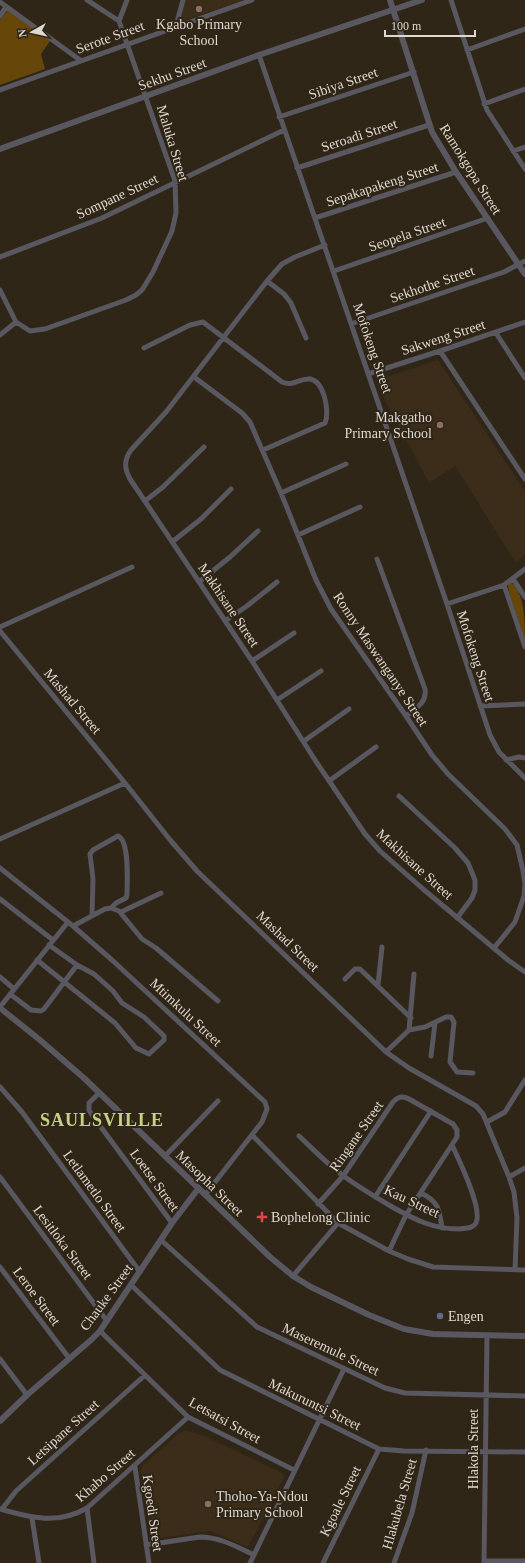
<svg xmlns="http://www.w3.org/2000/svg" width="525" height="1563" viewBox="0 0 525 1563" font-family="'Times New Roman',serif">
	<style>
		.built { fill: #3b2d19 }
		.green { fill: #67460a }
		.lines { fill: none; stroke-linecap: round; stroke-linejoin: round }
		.minor { stroke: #595860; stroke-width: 5 }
		.tertiary { stroke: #595860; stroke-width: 6 }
		.education-dot { fill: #8d6e63; stroke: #302618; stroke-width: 1.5 }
		.health-dot { fill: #e0444e; stroke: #302618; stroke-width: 1.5 }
		.service-dot { fill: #5c6f8a; stroke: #302618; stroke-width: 1.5 }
		.labels { text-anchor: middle; stroke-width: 4; stroke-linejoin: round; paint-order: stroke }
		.poi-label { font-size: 14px; fill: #dfd9d0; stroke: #302618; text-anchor: start }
		.street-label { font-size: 14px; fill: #dfd9d0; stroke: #302618 }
		.district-label { font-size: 18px; font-weight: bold; letter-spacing: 1px; fill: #c7d285; stroke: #302618 }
	</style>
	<rect width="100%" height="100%" fill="#302618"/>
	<path class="built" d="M 183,0 L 243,0 L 183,21 L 178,17 Z
		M 438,360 L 525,491 L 525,554 L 516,563 L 455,466 L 429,483 L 377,385 L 378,380 Z
		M 186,1431 L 205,1436 L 284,1474 L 284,1477 L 248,1547 L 210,1531 L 154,1539 L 149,1534 L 141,1470 L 143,1465 L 179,1433 Z"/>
	<path class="green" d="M 8,10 L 50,41 L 41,54 L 45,69 L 0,85 L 0,20 Z
		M 510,582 C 525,592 525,621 525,640 L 509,592 L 508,585 Z"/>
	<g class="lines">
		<path class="minor" d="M 451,0 L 487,110 L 525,169
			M 0,2 L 80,60
			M 0,16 L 6,7
			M 119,21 L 127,0
			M 176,26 L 183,0
			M 467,50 L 525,29
			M 259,55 L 447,604 L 490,735 L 499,752 L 525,778
			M 0,90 L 252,0
			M 484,104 L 525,89
			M 279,117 L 414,72
			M 513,151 L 525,147
			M 297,168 L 429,125
			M 315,218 L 456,172
			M 325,245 L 295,257 L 282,264 L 267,281 L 166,412 L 131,450 C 124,460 124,468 130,479 L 252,661 L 315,760 L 365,834 L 380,851 L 423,889 L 508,960 L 525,972
			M 0,257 L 102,218 L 284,130
			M 334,271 L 488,218
			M 267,281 L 284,294 L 291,303 L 306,338
			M 0,290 L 16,322 L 30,331 L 45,329 L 126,300 L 136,295 L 142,290 L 153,272 L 172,231 L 176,213 L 175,181 L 119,21 L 87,0
			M 351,324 L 504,272 L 525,261
			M 496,333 L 525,378
			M 0,335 L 16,322
			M 144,348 L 190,325 L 203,322 L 282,382 C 293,387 299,378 310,379 C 324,381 330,412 325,423 L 263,450
			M 440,351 L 525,479
			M 368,374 L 440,351 L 525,322
			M 194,377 L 242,413 L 250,422 L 281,493 L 316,580 L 331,609 L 406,716 L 432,755 L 448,774 L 505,829 L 517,845 L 523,871 L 525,884 L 524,896 L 515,922 L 494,948
			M 281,493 L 346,464
			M 145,501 L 163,487 L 204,447
			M 298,535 L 360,507
			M 172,542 L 201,519 L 231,489
			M 377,559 L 425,689 C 427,703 416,708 406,716
			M 513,579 L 525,597
			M 199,582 L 230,557 L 258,531
			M 504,585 L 525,647
			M 447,604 L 504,585 L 525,569
			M 225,621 L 247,606 L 277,582
			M 0,627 L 132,567
			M 0,631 L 125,783 L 171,841 L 197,871 L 386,1052 L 409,1068 L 476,1106 L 483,1114 L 509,1177 L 514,1192 L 517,1218 L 515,1270
			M 252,661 L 294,633
			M 277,700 L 321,671
			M 480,706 L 525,704
			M 304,741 L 349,709
			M 506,760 L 519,757 L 525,758
			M 329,781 L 376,747
			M 399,796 L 455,848 L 468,863 L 475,880 L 475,890 L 472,898 L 457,918
			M 0,839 L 125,783
			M 0,868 L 73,926 L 112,960 L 265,1102 L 267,1109 L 262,1122 L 205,1195
			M 0,899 L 53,940
			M 121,912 L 161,893
			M 92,916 L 93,879 L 90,854 L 93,850 L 118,836 C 130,841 127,883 127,895 L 126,898 L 116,903 L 111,908
			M 73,926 L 105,909 L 111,908 L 119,911 L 142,939 L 156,948 L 218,1001
			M 49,945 L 77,965
			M 0,977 L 14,989
			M 345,979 L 355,969 L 360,969 L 411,1018
			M 378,985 L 382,947
			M 10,994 L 31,1010 L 41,1011 L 44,1009 L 77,965 L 94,974 L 113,991 L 122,1003 L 144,1017 L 164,1036 L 164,1040 L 149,1054 L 136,1048 L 115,1023 L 37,960
			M 0,1007 L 68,922
			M 409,1030 L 425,1027 L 446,1017 L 451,1017 L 454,1022 L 450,1062 L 457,1072 L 473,1073
			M 386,1052 L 409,1030 L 414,974
			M 431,1056 L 435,1023
			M 0,1087 L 22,1112 L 140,1272
			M 99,1093 L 89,1103 L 89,1110 L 92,1115 L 172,1223
			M 487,1122 L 505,1112 L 525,1080
			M 252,1135 L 338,1223 L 389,1251 L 408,1259 L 433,1267 L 525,1270
			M 299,1136 C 314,1150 328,1165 345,1177 C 360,1188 377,1198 394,1208 C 416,1220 433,1229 459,1229 C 464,1228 473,1229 476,1223 C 483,1209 459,1160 452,1145
			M 165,1156 L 218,1101
			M 0,1177 L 107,1321
			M 509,1177 L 525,1168
			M 421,1193 C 439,1202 439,1209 442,1228
			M 375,1197 L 431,1111
			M 318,1204 L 343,1176 L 393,1102 C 398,1097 402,1095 409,1099 L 453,1124 L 457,1130 L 457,1137 L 406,1215 L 389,1251
			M 161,1240 L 257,1327 L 385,1388 L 405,1393 L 525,1396
			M 0,1267 L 69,1358
			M 293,1276 L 338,1223
			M 131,1285 L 220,1370 L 379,1449 L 404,1451 L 525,1452
			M 100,1331 L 188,1417 L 294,1470
			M 0,1359 L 27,1395
			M 135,1467 L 149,1563
			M 87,1508 L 94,1563
			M 0,1509 C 31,1518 58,1525 87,1508 L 188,1417
			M 2,1509 L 16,1491 L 144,1376
			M 32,1518 L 39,1563
			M 146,1545 L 200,1537 C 220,1537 237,1547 254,1555
			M 484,1561 L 525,1561
			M 250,1563 L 344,1369
			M 323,1563 L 379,1449
			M 394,1563 L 412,1513 L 426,1450
			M 484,1563 L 487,1336"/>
		<path class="tertiary" d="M 390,0 L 432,132 L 456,172 L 525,274
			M 0,149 L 259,55 L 422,0
			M 0,1008 L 40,1040 L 85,1079 L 270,1257 L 293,1276 L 311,1287 L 369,1315 L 404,1329 L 433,1334 L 525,1336
			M 0,1421 L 27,1395 L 91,1340 L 100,1331 L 172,1223 L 198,1189"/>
	</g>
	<g class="education-dot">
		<circle cx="199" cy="9" r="4"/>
		<circle cx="440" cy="425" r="4"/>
		<circle cx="208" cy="1504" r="4"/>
	</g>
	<path class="health-dot" d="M260 1211h4v4h4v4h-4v4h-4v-4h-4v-4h4z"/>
	<circle class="service-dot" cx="440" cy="1316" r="4"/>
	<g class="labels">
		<g class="poi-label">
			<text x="199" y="29" text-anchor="middle">Kgabo Primary<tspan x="199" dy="16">School</tspan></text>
			<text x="432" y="422" text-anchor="end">Makgatho<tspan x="432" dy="16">Primary School</tspan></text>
			<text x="271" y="1222">Bophelong Clinic</text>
			<text x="448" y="1321">Engen</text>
			<text x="216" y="1501">Thoho-Ya-Ndou<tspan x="216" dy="16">Primary School</tspan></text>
		</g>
		<g class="street-label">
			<text transform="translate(110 37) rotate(-20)" y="5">Serote Street</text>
			<text transform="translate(172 74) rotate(-20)" y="5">Sekhu Street</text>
			<text transform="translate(343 83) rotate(-19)" y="5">Sibiya Street</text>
			<text transform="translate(359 135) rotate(-18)" y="5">Seroadi Street</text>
			<text transform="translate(173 143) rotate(73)" y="5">Maluka Street</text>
			<text transform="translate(471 169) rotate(58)" y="5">Ramokgopa Street</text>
			<text transform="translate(382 184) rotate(-18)" y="5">Sepakapakeng Street</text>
			<text transform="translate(117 196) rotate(-25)" y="5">Sompane Street</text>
			<text transform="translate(407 234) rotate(-19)" y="5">Seopela Street</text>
			<text transform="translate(432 284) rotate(-19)" y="5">Sekhothe Street</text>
			<text transform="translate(443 337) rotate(-18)" y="5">Sakweng Street</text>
			<text transform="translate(373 348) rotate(71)" y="5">Mofokeng Street</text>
			<text transform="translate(229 605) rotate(56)" y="5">Makhisane Street</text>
			<text transform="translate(476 656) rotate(72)" y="5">Mofokeng Street</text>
			<text transform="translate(381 659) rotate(56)" y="5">Ronny Maswanganye Street</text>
			<text transform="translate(73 701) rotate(50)" y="5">Mashad Street</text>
			<text transform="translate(415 864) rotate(42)" y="5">Makhisane Street</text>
			<text transform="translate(288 941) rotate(44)" y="5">Mashad Street</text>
			<text transform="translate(186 1012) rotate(43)" y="5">Mtimkulu Street</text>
			<text transform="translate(356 1136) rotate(-55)" y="5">Ringane Street</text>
			<text transform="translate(155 1180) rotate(54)" y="5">Loetse Street</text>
			<text transform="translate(210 1183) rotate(44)" y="5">Masopha Street</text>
			<text transform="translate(95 1191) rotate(54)" y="5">Letlametlo Street</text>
			<text transform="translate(412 1201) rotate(25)" y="5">Kau Street</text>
			<text transform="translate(63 1242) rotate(53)" y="5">Lesitloka Street</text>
			<text transform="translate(37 1296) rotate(53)" y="5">Leroe Street</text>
			<text transform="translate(106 1297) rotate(-54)" y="5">Chauke Street</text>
			<text transform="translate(331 1349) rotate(25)" y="5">Maseremule Street</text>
			<text transform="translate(315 1404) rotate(26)" y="5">Makuruntsi Street</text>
			<text transform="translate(225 1420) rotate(29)" y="5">Letsatsi Street</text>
			<text transform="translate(63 1432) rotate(-42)" y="5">Letsipane Street</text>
			<text transform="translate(473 1449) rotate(-90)" y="5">Hlakola Street</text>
			<text transform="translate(105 1475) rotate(-41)" y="5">Khabo Street</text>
			<text transform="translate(340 1501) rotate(-64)" y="5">Kgoale Street</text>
			<text transform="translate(399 1504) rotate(-74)" y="5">Hlakubela Street</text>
			<text transform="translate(153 1513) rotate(82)" y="5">Kgoedi Street</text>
		</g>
		<g class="district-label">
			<text x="102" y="1126">SAULSVILLE</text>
		</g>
	</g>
	<g transform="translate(32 32) rotate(262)" stroke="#302618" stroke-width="3" paint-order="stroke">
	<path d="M0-3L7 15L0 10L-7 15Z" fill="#dfd9d0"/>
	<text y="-6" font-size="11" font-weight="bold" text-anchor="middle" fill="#dfd9d0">N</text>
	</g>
	<path d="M385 30v6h90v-6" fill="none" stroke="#dfd9d0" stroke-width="2"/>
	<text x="391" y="30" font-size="12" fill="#dfd9d0" stroke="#302618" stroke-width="3" paint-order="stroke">100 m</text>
</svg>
